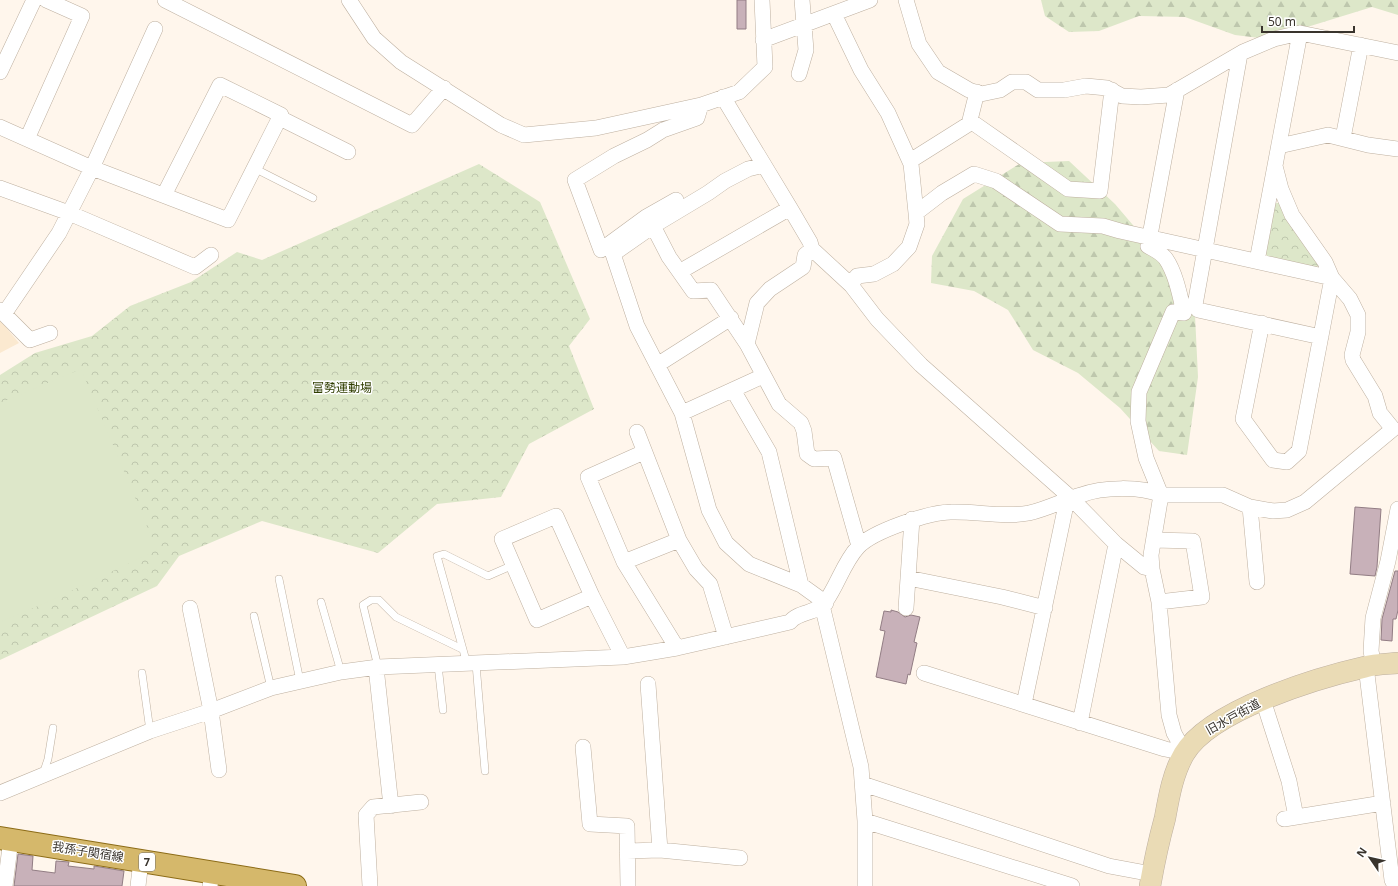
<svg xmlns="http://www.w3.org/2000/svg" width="1398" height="886" viewBox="0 0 1398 886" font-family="'Noto Sans','Noto Sans JP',sans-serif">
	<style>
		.built { fill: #fbe9d0 }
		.forest { fill: url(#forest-firs) }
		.park { fill: url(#park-crowns) }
		.garden { fill: #dde7c9 }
		.building { fill: #c8b1b9; stroke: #927d84 }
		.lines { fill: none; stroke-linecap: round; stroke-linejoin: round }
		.lane-casing { stroke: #beb0a0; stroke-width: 8 }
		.street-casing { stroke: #beb0a0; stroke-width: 16 }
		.secondary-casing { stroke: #beb0a0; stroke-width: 22 }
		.primary-casing { stroke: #8c6b16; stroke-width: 24 }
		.lane { stroke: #fff; stroke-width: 7 }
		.street { stroke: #fff; stroke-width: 15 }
		.secondary { stroke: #eadbb5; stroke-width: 21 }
		.primary { stroke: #d5b86b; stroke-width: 22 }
		.labels { text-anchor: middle; stroke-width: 3; stroke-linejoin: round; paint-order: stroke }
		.shield { fill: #fff; stroke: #74716c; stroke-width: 1 }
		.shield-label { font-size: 11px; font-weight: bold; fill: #39342d }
		.park-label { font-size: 12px; fill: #303e00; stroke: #fff }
		.street-label { font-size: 12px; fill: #39342d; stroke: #fff }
	</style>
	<defs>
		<pattern id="forest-firs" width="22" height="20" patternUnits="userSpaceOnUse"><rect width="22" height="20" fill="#dde7c9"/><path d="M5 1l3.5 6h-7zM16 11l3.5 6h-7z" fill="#bec7ad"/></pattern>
		<pattern id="park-crowns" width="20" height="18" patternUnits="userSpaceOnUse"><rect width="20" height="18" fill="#dde7c9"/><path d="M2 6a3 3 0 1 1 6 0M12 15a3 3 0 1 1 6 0" fill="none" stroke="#bec7ad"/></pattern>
	</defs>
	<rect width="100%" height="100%" fill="#fff6ec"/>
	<path class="built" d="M 0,320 L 19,343 L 0,353 Z"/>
	<path class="forest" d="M 1041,0 L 1398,0 L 1398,15 L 1372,7 L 1268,39 L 1235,35 L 1185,17 L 1139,16 L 1099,31 L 1069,32 L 1045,16 Z
		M 1069,161 L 1115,204 L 1155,251 L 1195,315 L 1198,377 L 1187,455 L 1159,451 L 1120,408 L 1078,373 L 1033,350 L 1008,310 L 974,291 L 931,283 L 932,256 L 963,199 L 1021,163 Z"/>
	<path class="park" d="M 479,164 L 540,202 L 590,319 L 569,346 L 594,409 L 529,444 L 501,497 L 437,504 L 378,553 L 262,521 L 179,556 L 157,586 L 0,660 L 0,375 L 35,353 L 92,336 L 130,306 L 191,282 L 237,252 L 262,260 Z
		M 1274,203 L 1280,203 L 1319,263 L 1316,269 L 1269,258 L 1265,253 Z"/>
	<path class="garden" d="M 81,369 L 157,550 L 50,601 L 0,622 L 0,403 Z"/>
	<path class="building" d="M 737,0 L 746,0 L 746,29 L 737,29 Z
		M 1355,507 L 1381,509 L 1377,567 L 1375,576 L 1350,574 Z
		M 1395,571 L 1398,571 L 1398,610 L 1396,619 L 1393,619 L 1392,641 L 1381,640 L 1382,619 Z
		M 891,610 L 898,612 L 905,617 L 911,615 L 920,617 L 914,642 L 917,643 L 910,675 L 908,674 L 906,684 L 876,677 L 885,631 L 880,630 L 884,611 L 891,612 Z
		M 18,854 L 33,856 L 32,870 L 55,873 L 56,861 L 69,862 L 68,866 L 94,869 L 94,866 L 124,871 L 122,886 L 14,886 Z"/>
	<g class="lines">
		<defs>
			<path id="lane" d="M 254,168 L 313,198
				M 279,579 L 300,681
				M 321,602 L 341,672
				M 254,616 L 271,688
				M 467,664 L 437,556 L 444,554 L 488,576 L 513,565
				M 476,664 L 485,771
				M 438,665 L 443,710
				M 378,667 L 363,605 L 371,600 L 379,600 L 396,617 L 462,649
				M 142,673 L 150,731
				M 43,774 L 48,759 L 53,728"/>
			<path id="street" d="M 165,0 L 412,125 L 444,88
				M 349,0 L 374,38 L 401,62 L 501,125 L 524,135 L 596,128 L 701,105 L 739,92 L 765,67 L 762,0
				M 906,0 L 919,44 L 938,72 L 969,90 L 981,94 L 1000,90 L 1012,82 L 1026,82 L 1038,90 L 1064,90 L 1086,86 L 1107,88 L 1122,96 L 1141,97 L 1169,95 L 1243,52 L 1274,39 L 1300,33 L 1398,53
				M 834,14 L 861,70 L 888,113 L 911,164 L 916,213 L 917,224 L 909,247 L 893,264 L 874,274 L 857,276 L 851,285
				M 763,40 L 870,0
				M 1240,54 L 1195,305 L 1198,310 L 1321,337
				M 0,72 L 34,0
				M 799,74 L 806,50 L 802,0
				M 1177,90 L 1148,246 C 1155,250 1162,253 1166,259 C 1176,274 1180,296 1184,313 L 1173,312 L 1139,392 L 1138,421 L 1146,458 L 1161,495 L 1151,555 L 1152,569 L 1159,602 L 1169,715 L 1174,733 L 1185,753
				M 723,97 L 790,208 L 810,242 L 812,249 L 851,285 L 877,319 L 921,365 L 1071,498 L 1116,544 L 1144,567 L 1152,569
				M 280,118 L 348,152
				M 969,124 L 977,92
				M 0,127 L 92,168 L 228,220 L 281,115 L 220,85 L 164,195
				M 1343,138 L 1361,45
				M 27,139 L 82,16 L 46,0
				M 1279,146 L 1328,135 L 1368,145 L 1398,149
				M 910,161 L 972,122 L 1068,189 L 1100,191 L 1112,90
				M 764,165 L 748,169 L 725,181 L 708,193 L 653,226 L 613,254 L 637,326 L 682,413 L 709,510 L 726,543 L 749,564 L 801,585 L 826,603
				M 0,188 L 69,213 L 195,267 L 211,255
				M 676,200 L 646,217 L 601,250 L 575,180 L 614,156 L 647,140 L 663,130 L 697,118 L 701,105
				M 916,213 L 942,193 L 974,174 L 996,181 L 1060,224 L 1103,226 L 1120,231 L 1332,278
				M 653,226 L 669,257 L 693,291 L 711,290 L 747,344 L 779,404 L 801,423 L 804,431 L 807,454 L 814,459 L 834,458 L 859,546
				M 1257,261 L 1300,33
				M 681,271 L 790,208
				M 0,310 L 30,340 L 50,333
				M 4,314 L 59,233 L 92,168 L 155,29
				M 1262,323 L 1243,419 L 1273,460 L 1287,462 L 1299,451 L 1332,278
				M 747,344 L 757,303 L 770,289 L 803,267 L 805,255 L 812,249
				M 657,365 L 731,318
				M 733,390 L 769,452 L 801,585
				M 682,413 L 763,376
				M 637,432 L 679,540 L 696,569 L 710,584 L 726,637
				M 644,452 L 588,477 L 624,562 L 677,648
				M 1250,507 L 1257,582
				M 1154,540 L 1193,541 L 1202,597 L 1159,602
				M 624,562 L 679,540
				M 908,578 L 1002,597 L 1045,608
				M 592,596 L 537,620 L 502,539 L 556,516 L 592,596 L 623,657
				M 822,605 L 861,767 L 865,821 L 865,886
				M 190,608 L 211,711 L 219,770
				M 906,608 L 912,519
				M 1366,666 L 1392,880 L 1395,886
				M 1374,666 L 1371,651 L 1373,618 L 1388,561 L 1398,509
				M 376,667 L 391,806
				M 924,673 L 1165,749 L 1185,753
				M 1263,700 L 1289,781 L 1296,817
				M 1024,704 L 1067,500
				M 1080,723 L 1116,544
				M 583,747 L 590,824 L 627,826 L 628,886
				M 863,784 L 1109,866 L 1152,874
				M 0,793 L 150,731 L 211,711 L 271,688 L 341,672 L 378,667 L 623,657 L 677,648 L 790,622 C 798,611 818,614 826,601 C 838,584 844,562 858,547 C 873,531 930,512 951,512 C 977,511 1003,518 1029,513 C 1047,509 1064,500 1081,495 C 1102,487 1141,486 1161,495 L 1223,495 L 1250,507 L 1273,511 L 1287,510 L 1305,502 L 1393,429 L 1380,413 L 1375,396 L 1353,360 L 1352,355 L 1358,332 L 1358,315 L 1350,299 L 1332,278 L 1325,262 L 1292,215 L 1281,189 L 1275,166
				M 1284,819 L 1383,803
				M 865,821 L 1072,886
				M 660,850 L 740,858
				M 627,851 L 660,850 L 648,684
				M 5,886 L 11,839
				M 138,886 L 141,861
				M 210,886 L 212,872
				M 370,886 L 366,815 L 373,807 L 421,802"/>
			<path id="secondary" d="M 1150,886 C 1154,863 1159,840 1165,818 C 1169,796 1173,773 1184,754 C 1210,710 1317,678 1365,667 C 1375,664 1387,664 1398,663"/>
			<path id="primary" d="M 0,838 L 295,886"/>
		</defs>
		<use href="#lane" class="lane-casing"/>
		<use href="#street" class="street-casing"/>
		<use href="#secondary" class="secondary-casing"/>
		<use href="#primary" class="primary-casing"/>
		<use href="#lane" class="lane"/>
		<use href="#street" class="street"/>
		<use href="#secondary" class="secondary"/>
		<use href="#primary" class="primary"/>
	</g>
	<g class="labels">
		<rect class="shield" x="139" y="853" width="16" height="18" rx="3"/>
		<g class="shield-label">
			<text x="147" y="866">7</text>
		</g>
		<g class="park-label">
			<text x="342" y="392">富勢運動場</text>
		</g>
		<g class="street-label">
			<text transform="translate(1233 717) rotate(-29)" y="4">旧水戸街道</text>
			<text transform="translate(88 852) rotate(9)" y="4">我孫子関宿線</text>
		</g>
	</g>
	<g transform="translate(1370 858) rotate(304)" stroke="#ffffff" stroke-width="3" paint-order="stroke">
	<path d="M0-3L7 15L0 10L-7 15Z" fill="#39342d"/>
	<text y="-6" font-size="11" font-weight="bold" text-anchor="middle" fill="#39342d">N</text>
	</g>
	<path d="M1262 26v6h92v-6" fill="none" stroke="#39342d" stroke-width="2"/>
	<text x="1268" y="26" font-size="12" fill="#39342d" stroke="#ffffff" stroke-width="3" paint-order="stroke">50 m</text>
</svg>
